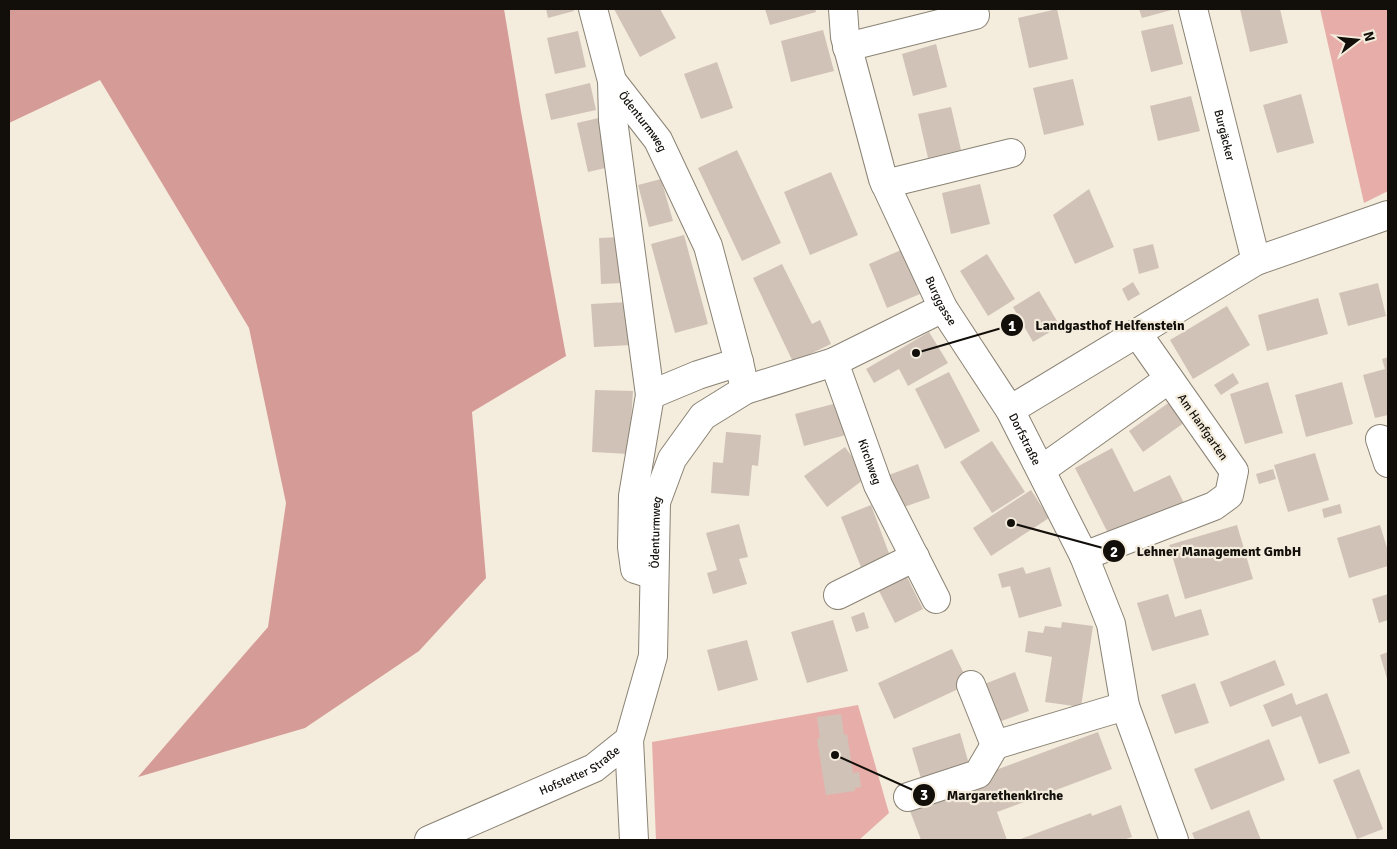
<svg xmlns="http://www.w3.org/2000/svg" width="1397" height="849" viewBox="0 0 1397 849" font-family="Signika,sans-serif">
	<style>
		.green { fill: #e7aea9 }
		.forest { fill: #d59b96 }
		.building { fill: #d1c2b8 }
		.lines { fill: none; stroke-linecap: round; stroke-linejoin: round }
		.minor-casing { stroke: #8a8375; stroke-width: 30 }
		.minor { stroke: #fff; stroke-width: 28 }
		.labels { text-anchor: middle; stroke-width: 4.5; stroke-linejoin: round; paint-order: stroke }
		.street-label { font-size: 12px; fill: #120f0a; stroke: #f4ecdc }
		.leader { fill: none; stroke: #120f0a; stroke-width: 2 }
		.callout-dot { fill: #120f0a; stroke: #f4ecdc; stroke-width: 2 }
		.mark-label { font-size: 15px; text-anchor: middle; font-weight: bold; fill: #fff }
		.callout-label { font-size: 14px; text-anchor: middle; font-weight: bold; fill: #120f0a; stroke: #f4ecdc; stroke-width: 4.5; stroke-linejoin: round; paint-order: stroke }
	</style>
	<rect width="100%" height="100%" fill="#f4ecdc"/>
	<path class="green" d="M 1320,9 L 1388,9 L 1388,191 L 1364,203 Z
		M 858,705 L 889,813 L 859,840 L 656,840 L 652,742 Z"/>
	<path class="forest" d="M 9,9 L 504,9 L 521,112 L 566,356 L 472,412 L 486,578 L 419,651 L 305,728 L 138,777 L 268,627 L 286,503 L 249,328 L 100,80 L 9,123 Z"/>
	<path class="building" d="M 546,9 L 573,9 L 574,11 L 548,18 Z
		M 614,9 L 660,9 L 676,38 L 640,57 Z
		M 765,9 L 815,9 L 816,12 L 770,25 Z
		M 1057,9 L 1068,59 L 1029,68 L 1018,18 Z
		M 1139,9 L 1175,9 L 1142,18 Z
		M 1240,9 L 1280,9 L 1288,43 L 1250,52 Z
		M 1173,24 L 1183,64 L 1151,72 L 1141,31 Z
		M 823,30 L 834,71 L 791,82 L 781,41 Z
		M 578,31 L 586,67 L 555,74 L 547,38 Z
		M 936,44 L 947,87 L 913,96 L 902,54 Z
		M 717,62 L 733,108 L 701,119 L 684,74 Z
		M 1073,79 L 1084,125 L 1044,135 L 1033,88 Z
		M 590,83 L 596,110 L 551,120 L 545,94 Z
		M 1301,94 L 1314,143 L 1277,153 L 1263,105 Z
		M 1191,96 L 1200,131 L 1158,141 L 1150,106 Z
		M 951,107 L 961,150 L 928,158 L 918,114 Z
		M 603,117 L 614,166 L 588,172 L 577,123 Z
		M 737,150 L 781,243 L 742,261 L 698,168 Z
		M 831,172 L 858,235 L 810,255 L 784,192 Z
		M 661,179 L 673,221 L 649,227 L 638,185 Z
		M 980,184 L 990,224 L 951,234 L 942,193 Z
		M 1089,189 L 1114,247 L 1075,264 L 1053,215 Z
		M 684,235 L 708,324 L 675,333 L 651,244 Z
		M 621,237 L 623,283 L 601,284 L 599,238 Z
		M 1153,244 L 1159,268 L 1139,274 L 1133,249 Z
		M 901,250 L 920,294 L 887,308 L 869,264 Z
		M 987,254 L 1015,299 L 988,316 L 960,271 Z
		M 782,264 L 812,324 L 820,320 L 831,344 L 793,362 L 753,278 Z
		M 1133,282 L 1140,294 L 1128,301 L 1122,289 Z
		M 1378,283 L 1386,316 L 1348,326 L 1339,293 Z
		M 1039,291 L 1060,326 L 1033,342 L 1013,307 Z
		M 1318,298 L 1328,334 L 1267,351 L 1258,315 Z
		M 629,302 L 631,345 L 594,347 L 591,304 Z
		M 1227,306 L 1250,345 L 1193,379 L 1170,340 Z
		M 929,332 L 948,363 L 908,386 L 899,369 L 874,383 L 866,369 Z
		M 1388,357 L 1388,415 L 1375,418 L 1363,375 L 1385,369 L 1382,359 Z
		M 949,372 L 980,431 L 945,449 L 915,389 Z
		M 1233,373 L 1239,383 L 1221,395 L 1214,385 Z
		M 1268,382 L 1283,433 L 1245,444 L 1230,394 Z
		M 1342,382 L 1353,424 L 1306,437 L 1295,395 Z
		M 595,390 L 633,391 L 629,454 L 592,452 Z
		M 1174,399 L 1188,420 L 1143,452 L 1129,431 Z
		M 837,403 L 846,435 L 804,446 L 795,414 Z
		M 726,432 L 761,435 L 758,466 L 752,465 L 749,496 L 711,493 L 713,462 L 723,463 Z
		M 992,441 L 1025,492 L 992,513 L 960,462 Z
		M 845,447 L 867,477 L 827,507 L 804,476 Z
		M 1112,448 L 1134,492 L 1170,475 L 1184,503 L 1108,533 L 1075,468 Z
		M 1315,453 L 1329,500 L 1288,512 L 1274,465 Z
		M 918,464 L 930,498 L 901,508 L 889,475 Z
		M 1273,469 L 1276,479 L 1259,484 L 1256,474 Z
		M 1031,490 L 1049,518 L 991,556 L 973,528 Z
		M 1340,504 L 1342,513 L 1324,518 L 1322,509 Z
		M 871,505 L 890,556 L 861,567 L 841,517 Z
		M 739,524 L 748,557 L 739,559 L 747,584 L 713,594 L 707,573 L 717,570 L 706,533 Z
		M 1237,525 L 1253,579 L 1185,599 L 1169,545 Z
		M 1380,525 L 1388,551 L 1388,566 L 1349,578 L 1337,538 Z
		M 1023,567 L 1026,574 L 1050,567 L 1062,606 L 1019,618 L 1010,586 L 1002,588 L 998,574 Z
		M 907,577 L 923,609 L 895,623 L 879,591 Z
		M 1168,594 L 1175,617 L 1201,609 L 1209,635 L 1152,651 L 1137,603 Z
		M 1388,594 L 1388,620 L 1379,623 L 1372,599 Z
		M 864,612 L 869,628 L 856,632 L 851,617 Z
		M 833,620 L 848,671 L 807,683 L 791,632 Z
		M 1062,622 L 1093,626 L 1081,707 L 1045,702 L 1052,657 L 1025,652 L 1028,631 L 1043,633 L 1045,626 L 1061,628 Z
		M 747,640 L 758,680 L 718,691 L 707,650 Z
		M 952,649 L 969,684 L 894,719 L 878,683 Z
		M 1388,652 L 1388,682 L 1380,655 Z
		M 1275,660 L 1285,685 L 1230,707 L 1220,682 Z
		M 1015,672 L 1029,711 L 996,723 L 982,685 Z
		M 1195,683 L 1209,723 L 1175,734 L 1161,695 Z
		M 1292,693 L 1296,705 L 1327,693 L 1350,753 L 1319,764 L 1301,716 L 1272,727 L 1263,705 Z
		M 841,714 L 844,735 L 847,734 L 853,773 L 859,772 L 861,787 L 855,788 L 855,791 L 826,795 L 817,739 L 820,738 L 817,717 Z
		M 1098,732 L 1112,769 L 997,812 L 1007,840 L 921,840 L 907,803 Z
		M 960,733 L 971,771 L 923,785 L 912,748 Z
		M 1269,739 L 1285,780 L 1211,810 L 1194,769 Z
		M 1359,769 L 1383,829 L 1357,839 L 1333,780 Z
		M 1121,805 L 1132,837 L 1123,840 L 1018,840 L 1091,813 L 1092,816 Z
		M 1249,810 L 1261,840 L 1195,840 L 1192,833 Z"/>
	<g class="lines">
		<defs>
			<g id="minor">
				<path d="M 593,9 L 612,81 L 613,120 L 650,395 L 633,496 L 632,547 L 635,569 L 654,575"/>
				<path id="s1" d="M 843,9 L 845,37 L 883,179 L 943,308 L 1010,410 L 1084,556 L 1111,624 L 1125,706 L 1174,840"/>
				<path id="s2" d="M 1193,9 L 1256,261"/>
				<path d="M 847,47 L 975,15"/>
				<path id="s3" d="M 612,81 L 658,140 L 708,246 L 739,362 L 745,390"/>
				<path d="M 885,184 L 1011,153"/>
				<path id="s4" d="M 834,362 L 878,485 L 936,599"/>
				<path d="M 650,395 L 698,375 L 739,362"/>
				<path d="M 1010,410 L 1256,261 L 1388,215"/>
				<path d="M 1380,439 L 1388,463"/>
				<path d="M 1041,470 L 1169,379"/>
				<path d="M 1084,556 L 1214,506 L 1229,495 L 1234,471 L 1137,333"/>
				<path d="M 838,595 L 915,557"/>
				<path d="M 971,685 L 995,745"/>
				<path d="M 629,740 L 634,840"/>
				<path d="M 908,797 L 978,774 L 995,745 L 1125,706"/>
				<path id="s5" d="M 429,840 L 594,768 L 629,740 L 653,656 L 656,502 L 672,459 L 703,416 L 745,390 L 834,362 L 943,308"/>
			</g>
		</defs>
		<use href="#minor" class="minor-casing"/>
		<use href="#minor" class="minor"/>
	</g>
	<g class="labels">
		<g class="street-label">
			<text dy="4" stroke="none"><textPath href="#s3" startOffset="51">Ödenturmweg</textPath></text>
			<text dy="4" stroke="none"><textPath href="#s2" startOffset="130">Burgäcker</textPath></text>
			<text dy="4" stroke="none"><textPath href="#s1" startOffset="310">Burggasse</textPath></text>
			<text transform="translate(1203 427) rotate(55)" y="4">Am Hanfgarten</text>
			<text dy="4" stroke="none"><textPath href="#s1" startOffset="472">Dorfstraße</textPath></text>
			<text dy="4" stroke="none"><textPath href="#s4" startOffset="106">Kirchweg</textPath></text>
			<text dy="4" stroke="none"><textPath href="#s5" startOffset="436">Ödenturmweg</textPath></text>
			<text dy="4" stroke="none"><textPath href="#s5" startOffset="166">Hofstetter Straße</textPath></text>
		</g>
	</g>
	<path class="leader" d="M916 353L1012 325M1011 523L1114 551M835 755L924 795"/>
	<g class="callout-dot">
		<circle cx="916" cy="353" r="5"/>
		<circle cx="1011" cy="523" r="5"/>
		<circle cx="835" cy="755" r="5"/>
		<circle cx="1012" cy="325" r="12"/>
		<circle cx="1114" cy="551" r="12"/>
		<circle cx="924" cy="795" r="12"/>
	</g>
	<g class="mark-label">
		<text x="1012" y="331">1</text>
		<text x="1114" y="557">2</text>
		<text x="924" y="800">3</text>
	</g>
	<g class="callout-label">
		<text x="1110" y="330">Landgasthof Helfenstein</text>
		<text x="1219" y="556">Lehner Management GmbH</text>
		<text x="1005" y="800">Margarethenkirche</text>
	</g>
	<rect width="1397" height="849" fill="none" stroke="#120f0a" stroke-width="20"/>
	<g transform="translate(1357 40) rotate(74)" stroke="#f4ecdc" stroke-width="4" paint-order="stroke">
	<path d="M0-4L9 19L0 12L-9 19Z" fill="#120f0a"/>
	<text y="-8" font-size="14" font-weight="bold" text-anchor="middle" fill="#120f0a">N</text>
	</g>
</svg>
